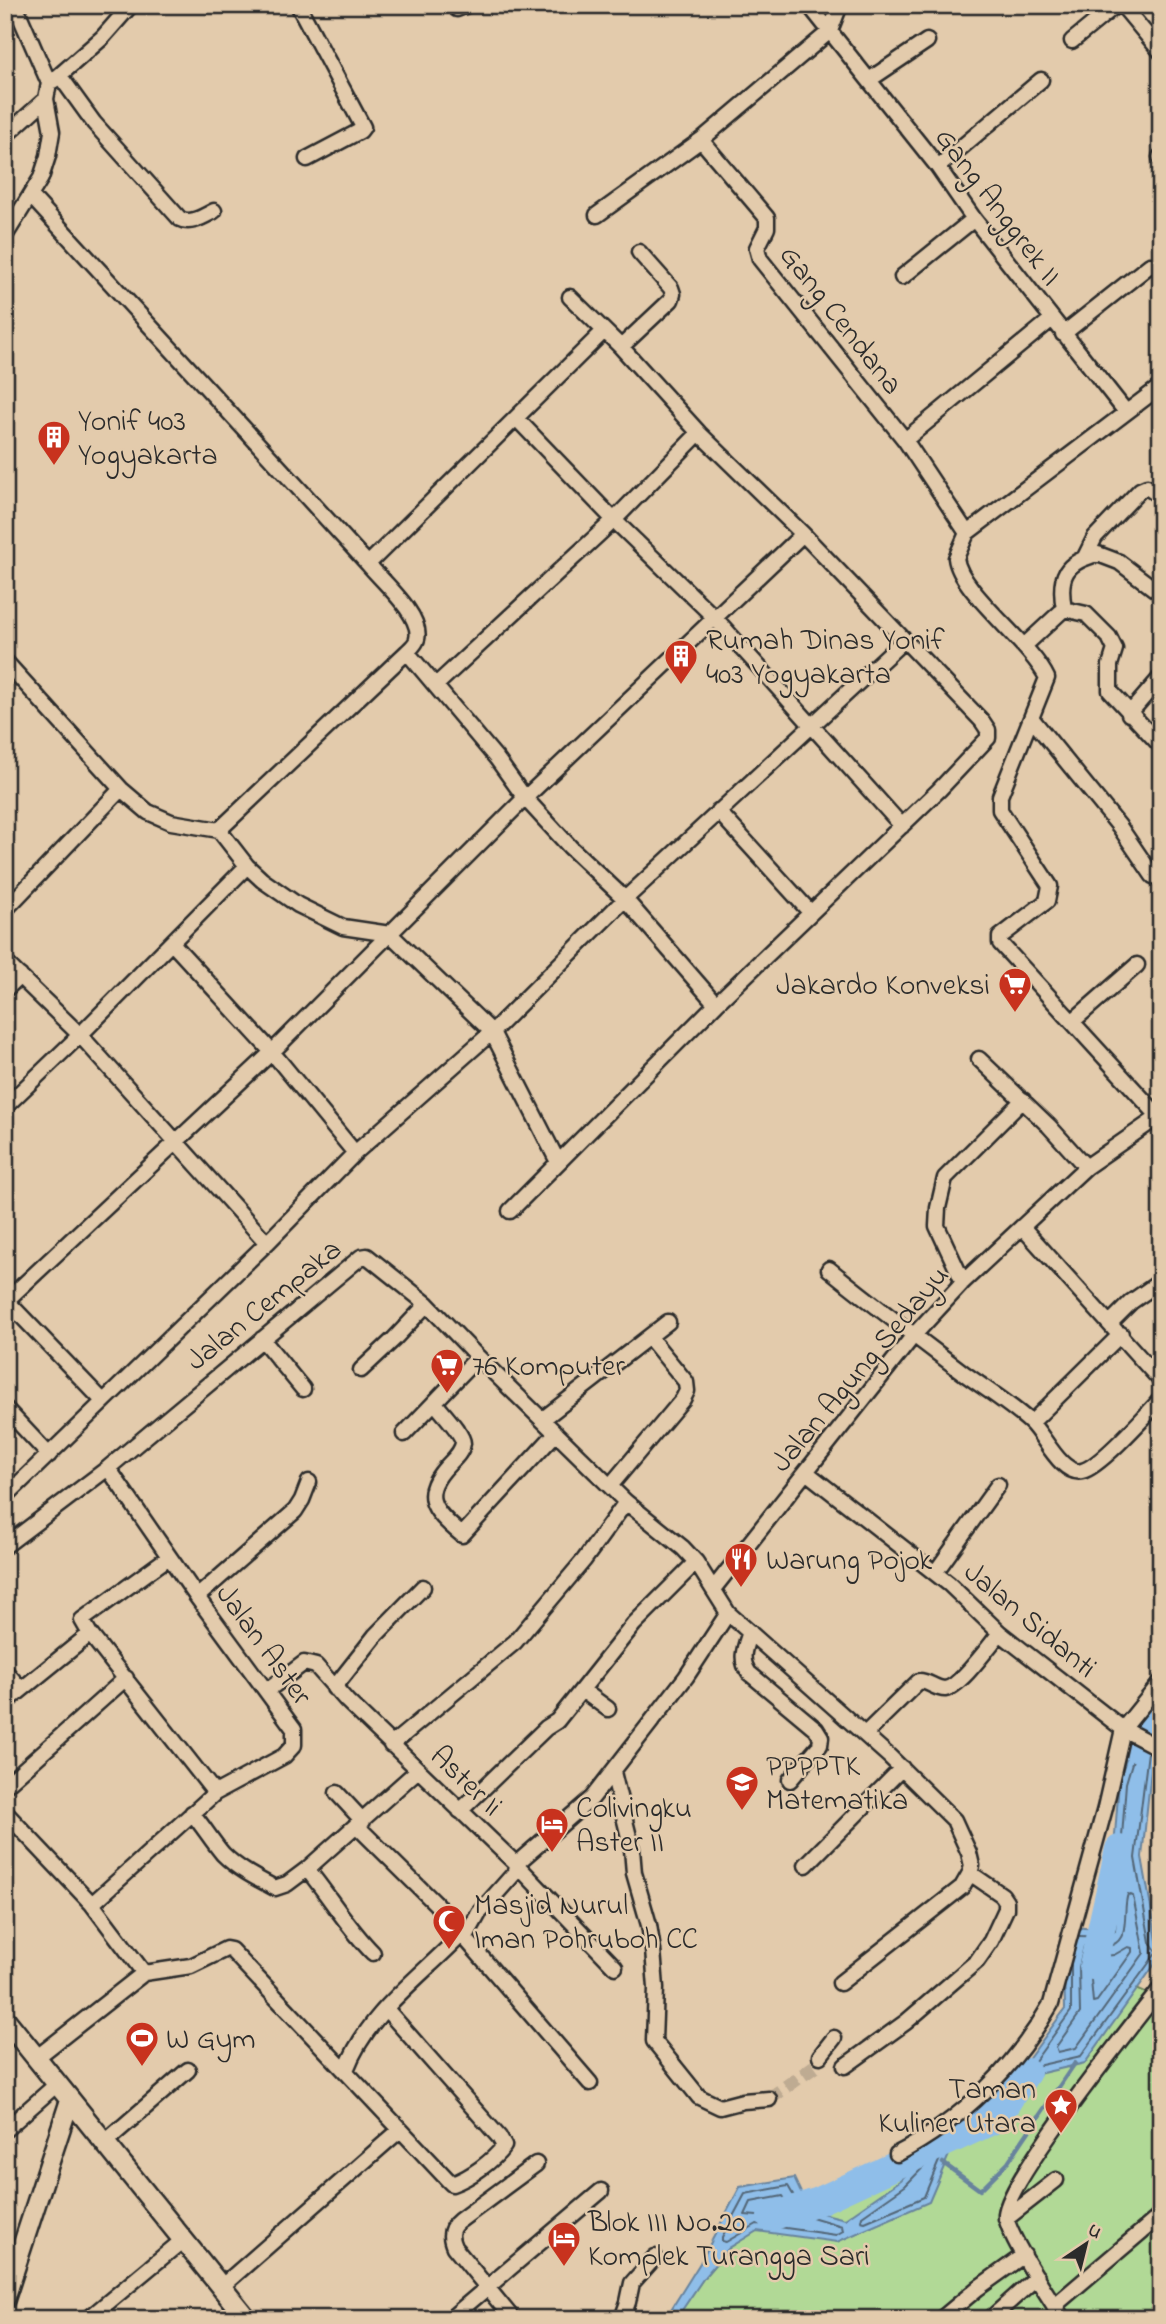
<svg xmlns="http://www.w3.org/2000/svg" width="1166" height="2324" viewBox="0 0 1166 2324" font-family="'Indie Flower',sans-serif">
	<style>
		.green { fill: #b1d996; stroke: #6e8260; stroke-width: 2 }
		.water { fill: #8fbee9; stroke: #67839d; stroke-width: 2 }
		.lines { fill: none; stroke-linecap: round; stroke-linejoin: round }
		.shore { stroke: #536677; stroke-width: 2 }
		.stream { stroke: #67839d; stroke-width: 4.5 }
		.river { stroke: #8fbee9; stroke-width: 28 }
		.minor-tunnel { stroke: #beab92; stroke-width: 14; stroke-dasharray: 14 7; stroke-linecap: butt }
		.minor-casing { stroke: #2b2b2b; stroke-width: 19 }
		.tertiary-casing { stroke: #2b2b2b; stroke-width: 23 }
		.secondary-casing { stroke: #2b2b2b; stroke-width: 24 }
		.minor { stroke: #e3cbac; stroke-width: 14 }
		.tertiary { stroke: #e3cbac; stroke-width: 18 }
		.secondary { stroke: #e3cbac; stroke-width: 19 }
		.labels { text-anchor: middle; stroke-width: 5; stroke-linejoin: round; paint-order: stroke }
		.street-label { font-size: 30px; fill: #2b2b2b; stroke: #e3cbac }
		.poi-label { font-size: 30px; fill: #2b2b2b; stroke: #e3cbac; text-anchor: start }
	</style>
	<rect width="100%" height="100%" fill="#e3cbac"/>
	<filter id="ink" filterUnits="userSpaceOnUse"><feTurbulence type="fractalNoise" baseFrequency=".0143" numOctaves="2"/><feDisplacementMap in="SourceGraphic" scale="14" xChannelSelector="R" yChannelSelector="G"/><feConvolveMatrix kernelMatrix="1 2 1 2 8 2 1 2 1" color-interpolation-filters="sRGB"/></filter>
	<g filter="url(#ink)">
		<path class="green" d="M 1093,1970 L 1148,1994 L 1161,2009 L 1161,2319 L 675,2319 L 705,2276 L 729,2248 L 757,2230 L 996,2119 Z"/>
		<path class="water" d="M 1143,1707 L 1161,1719 L 1161,1735 L 1152,1761 L 1142,1857 L 1160,1957 L 1085,2063 L 1038,2074 L 1002,2108 L 954,2143 L 929,2202 L 837,2242 L 757,2231 L 729,2248 L 705,2276 L 676,2319 L 665,2319 L 700,2263 L 740,2187 L 794,2178 L 809,2210 L 845,2219 L 901,2180 L 951,2124 L 1014,2079 L 1065,2009 L 1064,1965 L 1073,1927 L 1108,1930 L 1119,1781 Z"/>
		<g class="lines">
			<path class="shore" d="M 1128,1894 L 1133,1896 L 1144,1953 L 1076,2048 L 1058,2052 L 1056,2047 L 1080,2013 L 1079,1967 L 1084,1946 C 1093,1943 1103,1948 1112,1945 C 1131,1938 1122,1908 1128,1894 Z
				M 1079,1936 L 1108,1937 L 1115,1931 L 1126,1783 L 1137,1746
				M 1128,1947 L 1132,1948 L 1132,1952 L 1097,2001 L 1093,2002 L 1090,1969 L 1093,1957 L 1114,1955 Z
				M 1071,1965 L 1071,2011 L 1035,2061 L 1037,2066 L 1081,2056 L 1157,1952 L 1150,1942 L 1135,1858 L 1148,1752
				M 938,2152 L 941,2156 L 924,2197 L 865,2222 L 861,2221 L 862,2216 L 905,2186 Z
				M 788,2186 L 805,2215 L 842,2226 L 843,2231 L 836,2235 L 757,2224 L 726,2242 L 722,2241 L 722,2237 L 745,2194 Z
				M 783,2196 L 794,2215 L 792,2219 L 745,2215 L 751,2202 Z"/>
			<path class="stream" d="M 943,2163 L 980,2190 L 1008,2162 L 1075,2063"/>
			<path class="river" d="M 1133,1747 L 1149,1711 L 1161,1694
				M 1093,1966 L 1119,1849
				M 771,2217 L 819,2201 L 996,2119 L 1027,2072"/>
			<path class="minor-tunnel" d="M 769,2099 L 818,2064 L 820,2056"/>
			<defs>
				<path id="minor" d="M 298,5 L 363,127 L 360,131 L 307,159
					M 809,5 L 938,167 L 974,219 L 1126,412
					M 1122,5 L 1161,52
					M 457,9 L 467,5
					M 1072,41 L 1116,5
					M 60,76 L 94,123 L 180,219 C 191,225 204,216 214,211
					M 869,80 L 927,41
					M 53,81 L 102,38 L 131,5
					M 5,136 L 46,99
					M 701,140 L 767,218 L 767,228 L 757,248 L 760,259 L 905,440 L 967,533
					M 1160,157 L 1161,156
					M 938,167 L 1041,80
					M 597,215 L 701,140 L 830,31 L 840,5
					M 5,236 L 41,178 L 48,156 L 52,132 L 46,99 L 49,83 L 15,5
					M 902,277 L 974,219
					M 570,297 L 621,347 L 699,433 L 803,534 L 982,721 L 988,730 L 988,738 L 939,790 L 716,1004 L 625,899 L 570,847 L 525,798 L 803,534
					M 1063,334 L 1150,265
					M 621,347 L 671,300 L 673,294 L 671,288 L 639,252
					M 1161,386 L 967,533 L 956,558 C 960,592 1030,642 1047,678 L 1000,796 L 1000,810 L 1050,886 L 1047,901 L 1000,937 L 1000,943 L 1161,1119
					M 516,418 L 614,520 L 715,618 L 902,826
					M 905,440 L 1052,319
					M 1085,557 L 1095,537 L 1140,490 L 1147,487 L 1161,497
					M 368,564 L 604,331
					M 1064,609 L 1086,614 L 1109,637 L 1115,649 L 1110,665 L 1110,691 L 1161,746
					M 1064,609 C 1058,576 1065,562 1098,554 L 1119,562 L 1161,594
					M 1024,646 L 1064,609
					M 5,661 L 121,789 L 148,812 L 171,822 L 219,830 L 407,652 C 411,648 416,644 417,639 C 423,616 382,581 368,564 L 31,196
					M 436,685 L 614,520 L 699,433
					M 1129,714 L 1161,677
					M 1032,719 L 1119,826 L 1153,876 L 1161,878
					M 718,811 L 811,913
					M 5,910 L 121,789
					M 172,943 L 272,1052 L 355,1153
					M 5,962 L 80,1035 L 267,1243
					M 5,990 L 20,976
					M 1072,1022 L 1137,965
					M 979,1059 L 1049,1126 L 1086,1167
					M 5,1107 L 80,1035 L 247,866
					M 558,1162 L 492,1032 L 625,899 L 903,641
					M 510,1211 L 716,1004
					M 1023,1228 L 1161,1381
					M 829,1269 C 873,1305 919,1339 965,1374 C 986,1389 1010,1404 1030,1422 C 1043,1433 1061,1476 1082,1471 C 1100,1467 1147,1414 1161,1399
					M 963,1282 L 937,1226 L 938,1208 L 945,1178 L 1023,1100
					M 5,1299 L 103,1401
					M 5,1302 L 272,1052 L 525,798 L 497,759 L 407,652
					M 1110,1323 L 1131,1302 L 1161,1281
					M 262,1339 L 303,1389
					M 361,1370 L 394,1339 L 427,1304
					M 435,1403 C 441,1411 463,1434 463,1443 C 462,1451 456,1457 451,1462 C 419,1494 431,1509 462,1535 L 556,1433
					M 5,1408 L 49,1455
					M 543,1419 L 668,1322
					M 1031,1423 L 1121,1334
					M 404,1434 L 478,1357
					M 806,1472 L 949,1584 L 1000,1633 L 1123,1729 L 1161,1749
					M 610,1486 L 683,1399 L 687,1391 L 686,1382 L 650,1338
					M 5,1497 L 267,1243 L 355,1153 L 492,1032 L 390,934 L 343,927 L 298,905 L 262,880 L 247,866 L 219,830
					M 5,1546 L 108,1468 L 361,1257 L 367,1256 L 427,1304 L 478,1357 L 626,1502 L 683,1548 L 696,1562 L 728,1613 L 890,1757 L 954,1820 L 969,1853 L 972,1866 L 970,1873 L 962,1887 L 840,1983
					M 169,1557 L 82,1620 L 90,1634 L 215,1793
					M 935,1573 L 998,1485
					M 714,1588 L 914,1335 L 963,1282 L 1086,1167 L 1161,1115
					M 197,1597 L 295,1511 L 302,1500 L 309,1482
					M 750,1632 C 745,1647 739,1659 749,1673 L 816,1729 L 821,1737 L 820,1745 L 790,1780
					M 5,1671 L 21,1689
					M 334,1688 L 375,1636 L 423,1587
					M 268,1690 L 304,1663 L 316,1666 L 347,1701 L 516,1864 L 615,1967
					M 582,1690 L 608,1709
					M 5,1703 L 90,1634
					M 865,1734 L 919,1681 C 929,1681 935,1689 945,1689 C 960,1687 989,1646 1000,1633
					M 391,1745 L 515,1642 L 584,1560 L 626,1502
					M 613,1772 L 632,1849 L 634,1873 L 649,1925 L 653,1950 L 656,1988 L 654,2041 L 699,2097 L 720,2107 L 743,2101 L 769,2099
					M 5,1786 L 126,1678
					M 337,1793 L 363,1821
					M 460,1811 L 546,1728 L 557,1721 L 634,1624 L 696,1562
					M 5,1812 L 92,1904 L 144,1973
					M 192,1813 C 203,1826 212,1841 223,1854 C 238,1869 256,1878 275,1888 L 287,1884 L 307,1869 L 418,1770
					M 356,1825 L 436,1904 L 462,1937
					M 516,1864 L 592,1798 L 686,1677 L 728,1613
					M 806,1865 L 902,1768
					M 307,1869 C 330,1897 348,1928 373,1953
					M 92,1904 L 215,1793 L 284,1756 L 294,1745 L 294,1729 L 197,1597 L 108,1468
					M 465,1938 L 590,2083
					M 465,1938 L 479,1913 L 519,1868
					M 820,2056 L 834,2038
					M 36,2058 L 144,1973 L 191,1966 L 226,1949 L 231,1950 L 447,2179 L 452,2184 C 470,2178 493,2161 504,2146 L 499,2137 L 386,2009
					M 845,2066 L 906,2022 L 977,1961 L 991,1941 L 1006,1909 L 1006,1901 L 1002,1895 L 970,1873
					M 346,2070 C 367,2014 418,1979 458,1938 L 465,1938
					M 5,2130 L 57,2084
					M 104,2143 L 188,2070
					M 897,2154 C 961,2121 1015,2067 1051,2004 L 1105,1808 L 1123,1729 L 1161,1682
					M 1006,2219 L 1056,2180
					M 221,2287 L 400,2130
					M 1054,2306 L 1161,2215
					M 88,2319 L 183,2240
					M 450,2319 L 601,2191
					M 513,2319 L 454,2247 C 449,2236 450,2228 459,2221 L 536,2164
					M 622,2319 L 628,2302 L 632,2283 L 655,2257
					M 941,2319 L 978,2288 L 1024,2255
					M 990,2319 L 1037,2277
					M 1063,2319 C 1050,2299 1008,2236 1006,2216 C 1002,2187 1136,2020 1161,1988"/>
				<path id="tertiary" d="M 5,2299 L 70,2100"/>
				<path id="secondary" d="M 5,2019 L 247,2319"/>
			</defs>
			<use href="#minor" class="minor-casing"/>
			<use href="#tertiary" class="tertiary-casing"/>
			<use href="#secondary" class="secondary-casing"/>
			<use href="#minor" class="minor"/>
			<use href="#tertiary" class="tertiary"/>
			<use href="#secondary" class="secondary"/>
		</g>
	</g>
	<defs>
		<symbol id="building-pin" viewBox="-11 -11 22 30"><path d="M0 17L-7.5 6A9.5 9.5 0 1 1 7.5 6Z" fill="#c8321e" stroke="#e3cbac"/><path d="M-4-6H4V6H1V3H-1V6H-4ZM-2.5-4.3h1.7v1.8h-1.7ZM.8-4.3h1.7v1.8H.8ZM-2.5-1h1.7V.8h-1.7ZM.8-1h1.7V.8H.8Z" fill="#fff"/></symbol>
		<symbol id="supermarket-pin" viewBox="-11 -11 22 30"><path d="M0 17L-7.5 6A9.5 9.5 0 1 1 7.5 6Z" fill="#c8321e" stroke="#e3cbac"/><path d="M-6-5.5h2.5l.6 2H6L4.5 2H-2.5L-4.4-4H-6ZM-1.5 3.2a1.3 1.3 0 1 0 .1 0ZM3 3.2a1.3 1.3 0 1 0 .1 0Z" fill="#fff"/></symbol>
		<symbol id="restaurant-pin" viewBox="-11 -11 22 30"><path d="M0 17L-7.5 6A9.5 9.5 0 1 1 7.5 6Z" fill="#c8321e" stroke="#e3cbac"/><path d="M-5-6h1v4h1v-4h1v4h1v-4h1v5L-1.5 .5V6h-2V.5L-5-1ZM5-6V6H3V1.5H1.5Q1.5-4 5-6Z" fill="#fff"/></symbol>
		<symbol id="school-pin" viewBox="-11 -11 22 30"><path d="M0 17L-7.5 6A9.5 9.5 0 1 1 7.5 6Z" fill="#c8321e" stroke="#e3cbac"/><path d="M0-5L7-2L0 1L-7-2ZM-4 1L0 2.5L4 1V4Q0 6-4 4Z" fill="#fff"/></symbol>
		<symbol id="hotel-pin" viewBox="-11 -11 22 30"><path d="M0 17L-7.5 6A9.5 9.5 0 1 1 7.5 6Z" fill="#c8321e" stroke="#e3cbac"/><path d="M-6-4.5h1.5V1H6V5H4.5V3h-9V5H-6ZM-4 0a1.8 1.8 0 1 1 3.6 0ZM.5 0V-2.5h3Q6-2.5 6 0Z" fill="#fff"/></symbol>
		<symbol id="mosque-pin" viewBox="-11 -11 22 30"><path d="M0 17L-7.5 6A9.5 9.5 0 1 1 7.5 6Z" fill="#c8321e" stroke="#e3cbac"/><path d="M3.5-4.9A6 6 0 1 0 3.5 4.9A5 5 0 1 1 3.5-4.9Z" fill="#fff"/></symbol>
		<symbol id="stadium-pin" viewBox="-11 -11 22 30"><path d="M0 17L-7.5 6A9.5 9.5 0 1 1 7.5 6Z" fill="#c8321e" stroke="#e3cbac"/><path d="M0-5a6.5 5 0 1 0 0 10a6.5 5 0 1 0 0-10ZM-3.5-1.8h7v3.6h-7Z" fill="#fff"/></symbol>
		<symbol id="sight-pin" viewBox="-11 -11 22 30"><path d="M0 17L-7.5 6A9.5 9.5 0 1 1 7.5 6Z" fill="#c8321e" stroke="#e3cbac"/><path d="M0-6L1.8-2.2L6-1.7L2.9 1.2L3.7 5.4L0 3.3L-3.7 5.4L-2.9 1.2L-6-1.7L-1.8-2.2Z" fill="#fff"/></symbol>
	</defs>
	<g fill-rule="evenodd">
		<use href="#building-pin" x="35" y="418" width="38" height="52"/>
		<use href="#building-pin" x="662" y="637" width="38" height="52"/>
		<use href="#supermarket-pin" x="996" y="965" width="38" height="52"/>
		<use href="#supermarket-pin" x="428" y="1346" width="38" height="52"/>
		<use href="#restaurant-pin" x="722" y="1540" width="38" height="52"/>
		<use href="#school-pin" x="723" y="1763" width="38" height="52"/>
		<use href="#hotel-pin" x="533" y="1805" width="38" height="52"/>
		<use href="#mosque-pin" x="430" y="1902" width="38" height="52"/>
		<use href="#stadium-pin" x="123" y="2019" width="38" height="52"/>
		<use href="#sight-pin" x="1042" y="2086" width="38" height="52"/>
		<use href="#hotel-pin" x="545" y="2219" width="38" height="52"/>
	</g>
	<g class="labels">
		<g class="street-label">
			<text transform="translate(999 206) rotate(53)" y="10">Gang Anggrek II</text>
			<text transform="translate(842 319) rotate(52)" y="10">Gang Cendana</text>
			<text transform="translate(263 1304) rotate(-39)" y="10">Jalan Cempaka</text>
			<text transform="translate(859 1368) rotate(-50)" y="10">Jalan Agung Sedayu</text>
			<text transform="translate(1031 1619) rotate(40)" y="10">Jalan Sidanti</text>
			<text transform="translate(265 1644) rotate(54)" y="10">Jalan Aster</text>
			<text transform="translate(467 1780) rotate(44)" y="10">Aster Ii</text>
		</g>
		<g class="poi-label">
			<text x="78" y="430">Yonif 403<tspan x="78" dy="34">Yogyakarta</tspan></text>
			<text x="706" y="649">Rumah Dinas Yonif<tspan x="706" dy="34">403 Yogyakarta</tspan></text>
			<text x="990" y="994" text-anchor="end">Jakardo Konveksi</text>
			<text x="472" y="1375">76 Komputer</text>
			<text x="766" y="1569">Warung Pojok</text>
			<text x="766" y="1775">PPPPTK<tspan x="766" dy="34">Matematika</tspan></text>
			<text x="576" y="1817">Colivingku<tspan x="576" dy="34">Aster II</tspan></text>
			<text x="474" y="1914">Masjid Nurul<tspan x="474" dy="34">Iman Pohruboh CC</tspan></text>
			<text x="166" y="2048">W Gym</text>
			<text x="1036" y="2098" text-anchor="end">Taman<tspan x="1036" dy="34">Kuliner Utara</tspan></text>
			<text x="588" y="2231">Blok III No.20<tspan x="588" dy="34">Komplek Turangga Sari</tspan></text>
		</g>
	</g>
	<rect width="1166" height="2324" fill="none" stroke="#e3cbac" stroke-width="28"/>
	<rect x="14" y="14" width="1138" height="2296" fill="none" stroke="#2b2b2b" stroke-width="2.5" filter="url(#ink)"/>
	<g transform="translate(1086 2244) rotate(35)" stroke="#e3cbac" stroke-width="5" paint-order="stroke">
	<path d="M0-5L12 26L0 18L-12 26Z" fill="#2b2b2b"/>
	<text y="-10" font-size="19" font-weight="bold" text-anchor="middle" fill="#2b2b2b">U</text>
	</g>
</svg>
